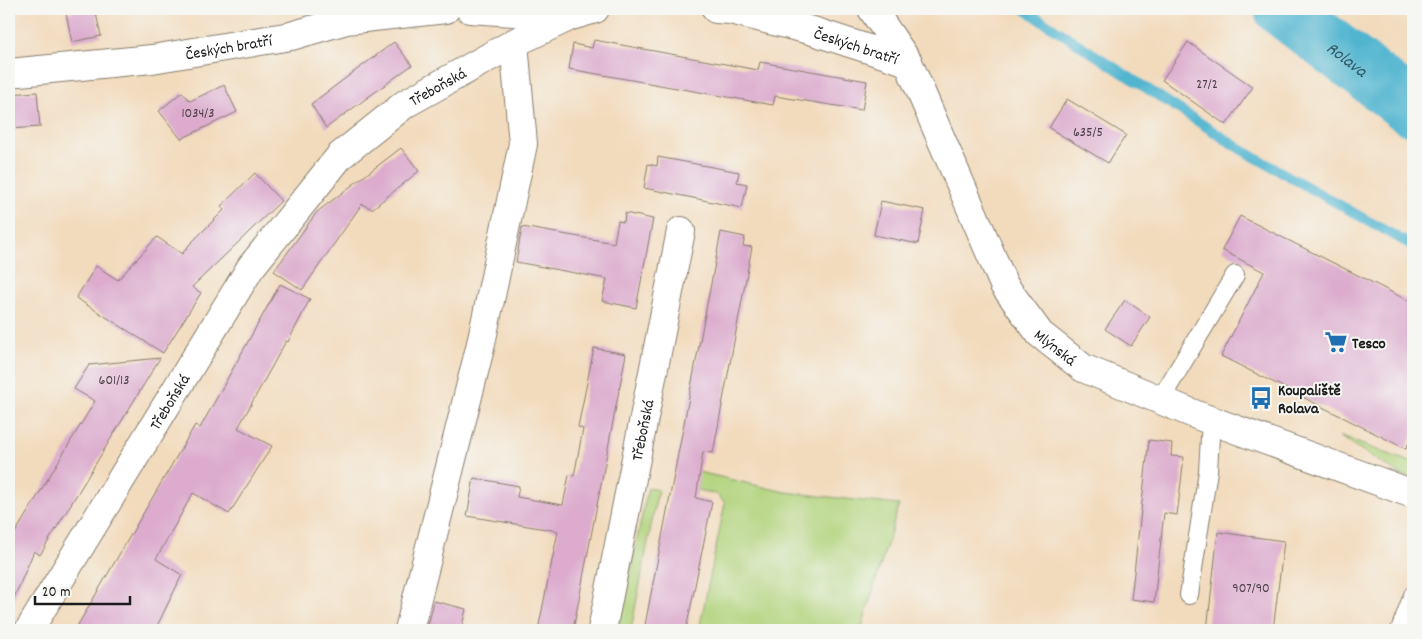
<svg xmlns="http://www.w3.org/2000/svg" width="1422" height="639" viewBox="0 0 1422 639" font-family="Dekko,sans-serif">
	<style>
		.green { fill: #b1d37c; stroke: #66784c }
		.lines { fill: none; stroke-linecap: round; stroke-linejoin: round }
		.stream { stroke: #51b5d0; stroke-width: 10 }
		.river { stroke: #51b5d0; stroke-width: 56 }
		.building { fill: #dcabce }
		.lane-casing { stroke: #877c6c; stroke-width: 20 }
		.street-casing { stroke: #877c6c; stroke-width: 30 }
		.lane { stroke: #fff; stroke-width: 18 }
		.street { stroke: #fff; stroke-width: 28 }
		.labels { text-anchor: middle; stroke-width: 4; stroke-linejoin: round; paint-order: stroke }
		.number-label { font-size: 14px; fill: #4c4048 }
		.street-label { font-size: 16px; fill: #1c1c1c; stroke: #f6f6f2 }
		.poi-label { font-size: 16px; font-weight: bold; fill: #1c1c1c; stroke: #f6f6f2; text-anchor: start }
		.water-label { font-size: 18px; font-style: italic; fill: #315964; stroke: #f6f6f2 }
	</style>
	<rect width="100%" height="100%" fill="#f6f6f2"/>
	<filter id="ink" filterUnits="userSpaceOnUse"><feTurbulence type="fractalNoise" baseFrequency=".02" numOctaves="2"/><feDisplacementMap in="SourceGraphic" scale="10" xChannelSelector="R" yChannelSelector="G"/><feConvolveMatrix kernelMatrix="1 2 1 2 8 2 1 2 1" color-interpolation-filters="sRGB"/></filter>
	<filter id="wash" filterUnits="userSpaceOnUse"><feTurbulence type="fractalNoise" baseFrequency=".0096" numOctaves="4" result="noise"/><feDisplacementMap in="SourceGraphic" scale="20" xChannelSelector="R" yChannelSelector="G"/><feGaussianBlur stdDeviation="1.12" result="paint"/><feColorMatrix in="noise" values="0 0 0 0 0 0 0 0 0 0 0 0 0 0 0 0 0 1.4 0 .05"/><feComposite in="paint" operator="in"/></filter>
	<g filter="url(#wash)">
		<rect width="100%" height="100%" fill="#f2dbbd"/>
		<path class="green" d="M 1339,436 L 1413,463 L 1413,479 L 1399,474 Z
			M 690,470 L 785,492 L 899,505 L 861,630 L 699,630 L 725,503 L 716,494 L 688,488 Z
			M 648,487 L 658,490 L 631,630 L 618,630 Z"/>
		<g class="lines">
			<path class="stream" d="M 1024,9 L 1242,150 L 1413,246"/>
			<path class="river" id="s1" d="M 1282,9 L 1413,109"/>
		</g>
		<g id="blocks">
			<path class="building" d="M 86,9 L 95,9 L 101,36 L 72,42 L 66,13 Z
				M 594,40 L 758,70 L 760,62 L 867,81 L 862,110 L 775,96 L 773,105 L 569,69 L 573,44 L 592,48 Z
				M 394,42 L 412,65 L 326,128 L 311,104 Z
				M 1188,42 L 1253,87 L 1226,125 L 1162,80 Z
				M 224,85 L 237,112 L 181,139 L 159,111 L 182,92 L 190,101 Z
				M 37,92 L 40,127 L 9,129 L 9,94 Z
				M 1067,99 L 1126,135 L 1108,163 L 1049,128 Z
				M 401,148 L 419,171 L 372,209 L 362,204 L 302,290 L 274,271 L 317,212 Z
				M 658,157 L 739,172 L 737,182 L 747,184 L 742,208 L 644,188 L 648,164 L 657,166 Z
				M 255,173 L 281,201 L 192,287 L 201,293 L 163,353 L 76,298 L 96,266 L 118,280 L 157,237 L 182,254 L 190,244 L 224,210 L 221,206 Z
				M 881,201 L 925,210 L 918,244 L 874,235 Z
				M 625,213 L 653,219 L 636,308 L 602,301 L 607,279 L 516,262 L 522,227 L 614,243 L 618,221 L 624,222 Z
				M 1240,216 L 1413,303 L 1413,434 L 1406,449 L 1221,356 L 1264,272 L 1222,250 Z
				M 721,232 L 745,237 L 743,246 L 752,247 L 713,453 L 703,452 L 696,498 L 712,502 L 686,630 L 644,630 Z
				M 280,284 L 310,299 L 288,342 L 286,341 L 238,428 L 272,446 L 229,514 L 193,493 L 156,559 L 182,575 L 155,630 L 75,630 L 195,425 L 200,428 Z
				M 1125,300 L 1150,317 L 1131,346 L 1105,329 Z
				M 594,348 L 626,354 L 573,630 L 538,630 L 558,531 L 467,516 L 474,478 L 519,486 L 517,497 L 563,505 L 569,475 L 574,476 L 583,429 L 578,427 Z
				M 160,358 L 40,555 L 34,551 L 9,610 L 9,543 L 95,401 L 74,389 L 89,365 Z
				M 1149,440 L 1172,443 L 1171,456 L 1184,457 L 1177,515 L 1164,513 L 1154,602 L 1131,599 Z
				M 1218,532 L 1284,541 L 1273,630 L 1207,630 Z
				M 434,601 L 466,609 L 461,630 L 427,630 Z"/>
		</g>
	</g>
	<g filter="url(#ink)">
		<use href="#blocks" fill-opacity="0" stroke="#877c6c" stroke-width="1"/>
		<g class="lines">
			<defs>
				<path id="lane" d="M 1160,400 L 1235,275
					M 1189,595 L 1208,471 L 1211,420
					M 1400,630 L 1413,595"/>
				<g id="street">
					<path d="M 470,9 L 568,16"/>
					<path id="s2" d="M 716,9 L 730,10 L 813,31 L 908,62"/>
					<path id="s3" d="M 872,9 L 908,62 L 1004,285 L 1040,334 L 1083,368 L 1199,416 L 1413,494"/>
					<path id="s4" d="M 9,73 L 152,59 L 291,36 L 346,20 L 446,9"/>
					<path id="s5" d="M 29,630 L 251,267 L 340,156 L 405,104 L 514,43 L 571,16 L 595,9"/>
					<path d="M 409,630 L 480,348 L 523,144 L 514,43"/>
					<path id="s6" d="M 602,630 L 681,231"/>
				</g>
			</defs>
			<use href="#lane" class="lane-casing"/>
			<use href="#street" class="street-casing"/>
			<use href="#lane" class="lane"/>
			<use href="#street" class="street"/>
		</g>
	</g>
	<defs>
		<symbol id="supermarket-bare" viewBox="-9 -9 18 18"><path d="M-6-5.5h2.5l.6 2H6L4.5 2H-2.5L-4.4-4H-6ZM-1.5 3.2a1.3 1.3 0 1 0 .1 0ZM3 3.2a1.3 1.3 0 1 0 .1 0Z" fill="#1f6fb2" stroke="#f6f6f2" stroke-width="2.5" paint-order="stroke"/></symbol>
		<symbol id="bus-bare" viewBox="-9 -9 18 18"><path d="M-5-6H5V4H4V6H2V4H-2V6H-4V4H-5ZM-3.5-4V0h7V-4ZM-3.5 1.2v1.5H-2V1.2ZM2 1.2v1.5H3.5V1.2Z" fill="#1f6fb2" stroke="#f6f6f2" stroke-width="2.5" paint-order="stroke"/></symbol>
	</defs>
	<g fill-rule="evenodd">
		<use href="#supermarket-bare" x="1320" y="326" width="32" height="32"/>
		<use href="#bus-bare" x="1245" y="382" width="32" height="32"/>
	</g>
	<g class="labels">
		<g class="number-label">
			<text x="1207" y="88">27/2</text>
			<text x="198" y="117">1034/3</text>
			<text x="1088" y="136">635/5</text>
			<text x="114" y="384">601/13</text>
			<text x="1251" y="592">907/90</text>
		</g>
		<g class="street-label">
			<text dy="6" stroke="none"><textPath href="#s2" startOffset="145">Českých bratří</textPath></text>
			<text dy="6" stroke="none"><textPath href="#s4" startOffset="221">Českých bratří</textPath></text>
			<text dy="6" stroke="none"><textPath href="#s5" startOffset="688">Třeboňská</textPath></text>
			<text dy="6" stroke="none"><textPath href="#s3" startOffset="388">Mlýnská</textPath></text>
			<text dy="6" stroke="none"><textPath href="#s5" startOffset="268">Třeboňská</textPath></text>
			<text dy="6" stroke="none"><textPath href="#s6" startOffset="204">Třeboňská</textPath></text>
		</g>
		<g class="poi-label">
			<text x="1352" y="348">Tesco</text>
			<text x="1278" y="395">Koupaliště<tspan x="1278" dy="18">Rolava</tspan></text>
		</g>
		<g class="water-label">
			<text dy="6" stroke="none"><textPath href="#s1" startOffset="82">Rolava</textPath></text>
		</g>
	</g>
	<rect width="1422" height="639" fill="none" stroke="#f6f6f2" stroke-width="30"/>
	<path d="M35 596v8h95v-8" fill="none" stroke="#1c1c1c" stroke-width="2.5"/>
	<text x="42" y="596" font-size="15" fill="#1c1c1c" stroke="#f6f6f2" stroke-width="4" paint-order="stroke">20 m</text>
</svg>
